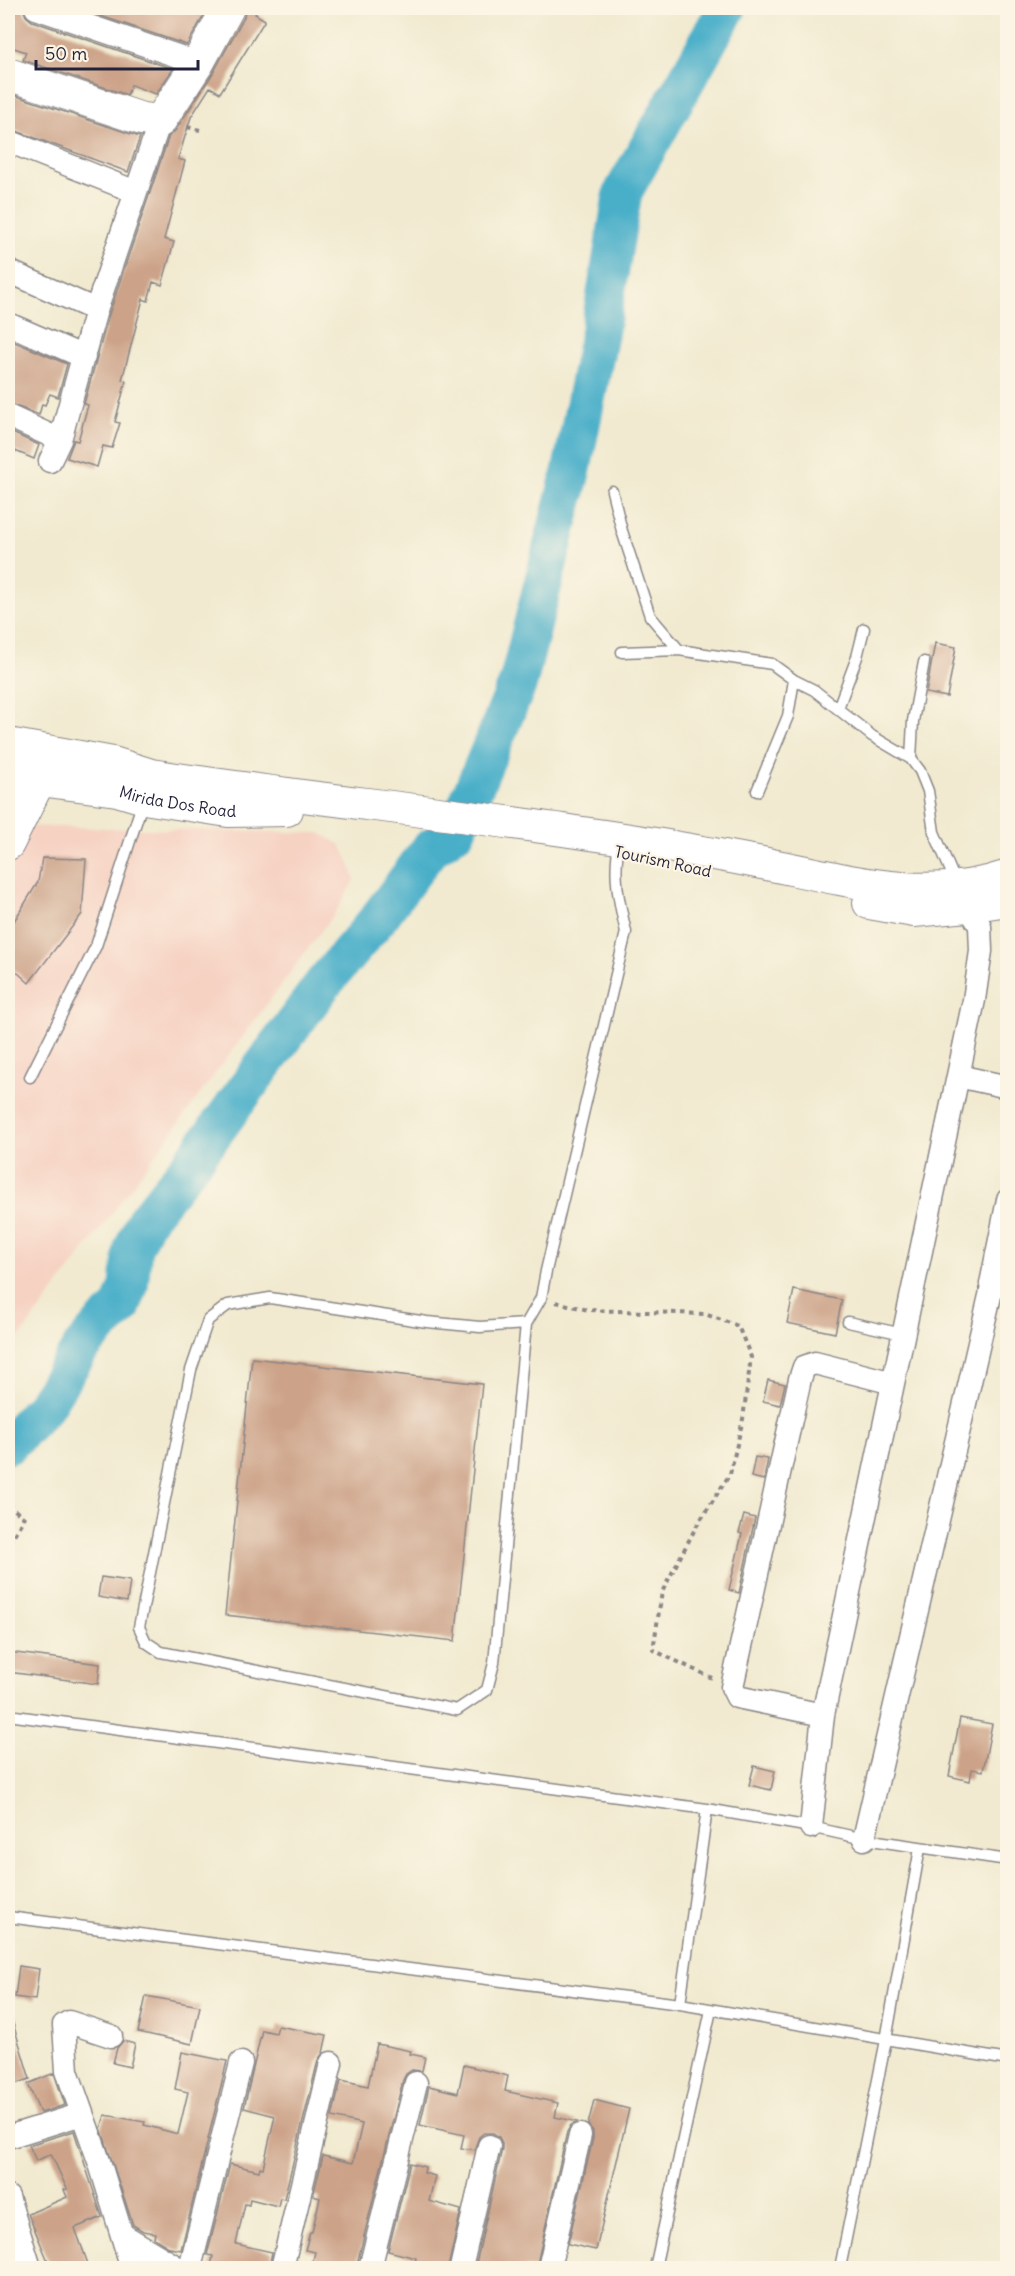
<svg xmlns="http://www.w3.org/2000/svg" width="1015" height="2276" viewBox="0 0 1015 2276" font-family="Delius,sans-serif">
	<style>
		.built { fill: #f6d2c3 }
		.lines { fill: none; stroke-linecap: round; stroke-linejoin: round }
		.river { stroke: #4aafc9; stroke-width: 39 }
		.building { fill: #cca288 }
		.lane-casing { stroke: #8a8686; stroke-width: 13 }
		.street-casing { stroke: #8a8686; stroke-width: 25 }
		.secondary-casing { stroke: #8a8686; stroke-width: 34 }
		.path { stroke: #8a8686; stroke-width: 4; stroke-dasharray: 4.5 4.5; stroke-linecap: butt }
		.lane { stroke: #fff; stroke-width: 10 }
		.street { stroke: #fff; stroke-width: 22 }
		.secondary { stroke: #fff; stroke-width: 32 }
		.labels { text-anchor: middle; stroke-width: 4.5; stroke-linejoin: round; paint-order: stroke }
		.street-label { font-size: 16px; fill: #22223b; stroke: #fcf5e5 }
	</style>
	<rect width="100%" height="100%" fill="#fcf5e5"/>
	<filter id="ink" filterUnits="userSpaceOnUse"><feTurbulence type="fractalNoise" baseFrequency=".0167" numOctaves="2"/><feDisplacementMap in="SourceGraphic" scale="12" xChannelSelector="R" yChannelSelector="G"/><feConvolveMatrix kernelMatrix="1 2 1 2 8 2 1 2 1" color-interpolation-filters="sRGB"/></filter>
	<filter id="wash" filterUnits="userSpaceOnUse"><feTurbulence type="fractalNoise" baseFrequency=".008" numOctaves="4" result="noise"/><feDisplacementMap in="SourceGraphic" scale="24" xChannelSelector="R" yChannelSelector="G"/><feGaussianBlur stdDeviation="1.35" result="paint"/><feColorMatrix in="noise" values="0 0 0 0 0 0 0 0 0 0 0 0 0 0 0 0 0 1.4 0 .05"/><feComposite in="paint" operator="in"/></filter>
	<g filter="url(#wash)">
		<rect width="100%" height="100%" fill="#f1ead0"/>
		<path class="built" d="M 26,826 L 320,833 L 340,844 L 349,861 L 355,879 L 339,907 L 8,1353 L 8,858 Z"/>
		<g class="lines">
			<path class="river" d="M 8,1445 L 44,1407 L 81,1348 L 102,1324 L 121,1308 L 129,1286 L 133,1248 L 145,1221 L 196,1157 L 323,984 L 377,920 L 430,849 L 456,831 L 518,683 L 572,468 L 599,335 L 623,192 L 727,8"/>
		</g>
		<g id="blocks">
			<path class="building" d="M 8,8 L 23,8 L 26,16 L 32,21 L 173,69 L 156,94 L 131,85 L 127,95 L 23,60 L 26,52 L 8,46 Z
				M 77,8 L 208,8 L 187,45 Z
				M 246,8 L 259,8 L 255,14 L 265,20 L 220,93 L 210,87 L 191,117 L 178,159 L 185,161 L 164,239 L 174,242 L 162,285 L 153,282 L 148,301 L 143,299 L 122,380 L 126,381 L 115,422 L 120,423 L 112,448 L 103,446 L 97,467 L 67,458 L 74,440 L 78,441 L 88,405 L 84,404 L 109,314 L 169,136 L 175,131 L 213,73 L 244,17 Z
				M 8,93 L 140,137 L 128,172 L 8,128 Z
				M 8,339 L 67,364 L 58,397 L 50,394 L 45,405 L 42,404 L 39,415 L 8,403 Z
				M 8,431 L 39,445 L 34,459 L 8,448 Z
				M 935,643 L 956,647 L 947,697 L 926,693 Z
				M 42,858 L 86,859 L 82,914 L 29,983 L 8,964 L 8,931 L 38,882 Z
				M 794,1290 L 842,1300 L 835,1333 L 787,1323 Z
				M 252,1358 L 482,1384 L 455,1641 L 225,1615 Z
				M 768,1380 L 785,1384 L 780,1405 L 763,1401 Z
				M 755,1457 L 768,1459 L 764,1480 L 751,1477 Z
				M 744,1515 L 755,1518 L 739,1593 L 729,1590 L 742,1534 L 739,1533 Z
				M 101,1577 L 130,1581 L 127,1602 L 98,1597 Z
				M 8,1652 L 100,1664 L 98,1684 L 8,1672 Z
				M 960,1718 L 992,1724 L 983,1771 L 972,1769 L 970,1781 L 949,1776 Z
				M 754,1766 L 775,1771 L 771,1790 L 749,1785 Z
				M 19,1966 L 39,1969 L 35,2000 L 15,1997 Z
				M 146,1996 L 200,2006 L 192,2044 L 138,2032 Z
				M 12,2020 L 30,2079 L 8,2086 L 8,2021 Z
				M 278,2026 L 327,2035 L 323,2053 L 318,2060 L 284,2199 L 280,2198 L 278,2206 L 250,2199 L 249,2205 L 245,2204 L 236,2244 L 272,2252 L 269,2268 L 222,2268 L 211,2266 L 213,2256 L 207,2255 L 230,2164 L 259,2171 L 260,2167 L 263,2168 L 275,2116 L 244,2108 L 262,2030 L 276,2033 Z
				M 123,2041 L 135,2044 L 130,2067 L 113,2063 L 117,2048 Z
				M 377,2044 L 411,2051 L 410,2054 L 425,2057 L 422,2071 L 412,2070 L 406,2074 L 403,2080 L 356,2268 L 311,2268 L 315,2252 L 305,2250 L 310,2232 L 312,2232 L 320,2198 L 313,2196 L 323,2156 L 353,2163 L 362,2124 L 332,2117 L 341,2080 L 368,2086 Z
				M 182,2052 L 227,2061 L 181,2250 L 170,2248 L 154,2238 L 155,2233 L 143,2231 L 133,2225 L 101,2128 L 105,2115 L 145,2122 L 144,2125 L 178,2134 L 188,2092 L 175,2089 Z
				M 464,2065 L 508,2076 L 505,2091 L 558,2103 L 555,2117 L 577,2122 L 571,2125 L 567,2132 L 536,2268 L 475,2268 L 502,2149 L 502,2143 L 499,2137 L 493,2133 L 484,2133 L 479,2137 L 474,2150 L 461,2148 L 464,2135 L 420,2125 L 429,2086 L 458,2093 Z
				M 54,2073 L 65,2105 L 40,2113 L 28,2084 Z
				M 594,2100 L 629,2109 L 596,2250 L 568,2244 L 593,2138 L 593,2131 L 588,2125 Z
				M 74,2131 L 102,2217 L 75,2228 L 88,2264 L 75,2268 L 51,2268 L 28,2214 L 67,2197 L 64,2190 L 67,2189 L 51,2154 L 36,2161 L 29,2145 Z
				M 410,2163 L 425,2167 L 424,2173 L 435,2176 L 429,2201 L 461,2210 L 448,2268 L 414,2268 L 416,2258 L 388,2251 Z"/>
		</g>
	</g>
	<g filter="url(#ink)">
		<use href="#blocks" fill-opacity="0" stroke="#8a8686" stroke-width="1.5"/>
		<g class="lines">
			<defs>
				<path id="lane" d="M 612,491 L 622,531 L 650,616 L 679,650 L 772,664 L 794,680 L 788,716 L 757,791
					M 622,652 L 679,650
					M 794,680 L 814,690 L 872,736 L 911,759 L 920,771 L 928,791 L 934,832 L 956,883
					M 838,708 L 857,657 L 864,629
					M 911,759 L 913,721 L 924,662
					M 30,1077 L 96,946 L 143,801
					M 848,1322 L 903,1334
					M 526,1324 L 494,1663 L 487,1690 L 457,1710 L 161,1652 L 146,1642 L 139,1627 L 191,1370 L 208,1320 L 228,1305 L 270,1298 L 427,1322 L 480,1327 L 526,1324 L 541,1298 L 546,1271 L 626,932 C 619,902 612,872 620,841
					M 8,1715 L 707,1809 L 811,1827 L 864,1839 L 1008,1860
					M 8,1917 L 680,2004 L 1008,2060
					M 680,2004 L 707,1809
					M 655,2268 L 711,2010
					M 840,2268 L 886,2040 L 920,1848"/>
				<path id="street" d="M 36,8 L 198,63
					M 8,141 L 136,192
					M 8,271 L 96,310
					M 8,324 L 84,357
					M 8,416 L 60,440
					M 50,461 L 60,440 L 96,310 L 160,121
					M 958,1076 L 1008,1087
					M 823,1715 L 737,1697 L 732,1687 L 800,1379 L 804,1367 L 815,1363 L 893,1383
					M 811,1827 L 823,1715 L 974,1000 L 981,951 L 980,926 L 961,894
					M 864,1839 L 992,1287 L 991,1284 L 1008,1200
					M 111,2036 L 69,2022 L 64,2025 L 67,2071 L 100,2164 L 132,2268
					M 8,2137 L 82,2114
					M 8,2197 L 30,2268
					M 123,2235 L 178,2268
					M 190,2268 L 241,2063
					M 282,2268 L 331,2063
					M 370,2268 L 416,2083
					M 461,2268 L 489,2146
					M 549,2268 L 580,2135"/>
				<g id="secondary">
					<path d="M 8,74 L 142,119 L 160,121 L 198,63 L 228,8"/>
					<path d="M 8,744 L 113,763 L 151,775 C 295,797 439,811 583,833 C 641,841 699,851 757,862 C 840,878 925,905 1008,876"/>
					<path id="s1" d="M 8,776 L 117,790 L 144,798 L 228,811 L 287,810"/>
					<path d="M 8,844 L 40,779 L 45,761"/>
					<path d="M 869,903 L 914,911 L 968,906 L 1008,900"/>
				</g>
			</defs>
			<use href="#lane" class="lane-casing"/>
			<use href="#street" class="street-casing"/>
			<use href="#secondary" class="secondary-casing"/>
			<path class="path" d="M 187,127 L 200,130
				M 556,1302 L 588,1310 L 705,1314 L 738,1326 L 751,1357 L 743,1419 L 730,1474 L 696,1527 L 662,1592 L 653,1650 L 712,1678
				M 8,1504 L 24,1518 L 8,1545"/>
			<use href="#lane" class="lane"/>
			<use href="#street" class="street"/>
			<use href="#secondary" class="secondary"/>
		</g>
	</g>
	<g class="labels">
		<g class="street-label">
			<text dy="6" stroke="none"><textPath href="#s1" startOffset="172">Mirida Dos Road</textPath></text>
			<text transform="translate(663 861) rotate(12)" y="6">Tourism Road</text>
		</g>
	</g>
	<rect width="1015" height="2276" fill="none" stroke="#fcf5e5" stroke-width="30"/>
	<path d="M36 60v9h162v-9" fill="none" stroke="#22223b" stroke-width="3"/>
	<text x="45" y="60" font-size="18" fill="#22223b" stroke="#fcf5e5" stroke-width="4.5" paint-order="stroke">50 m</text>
</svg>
